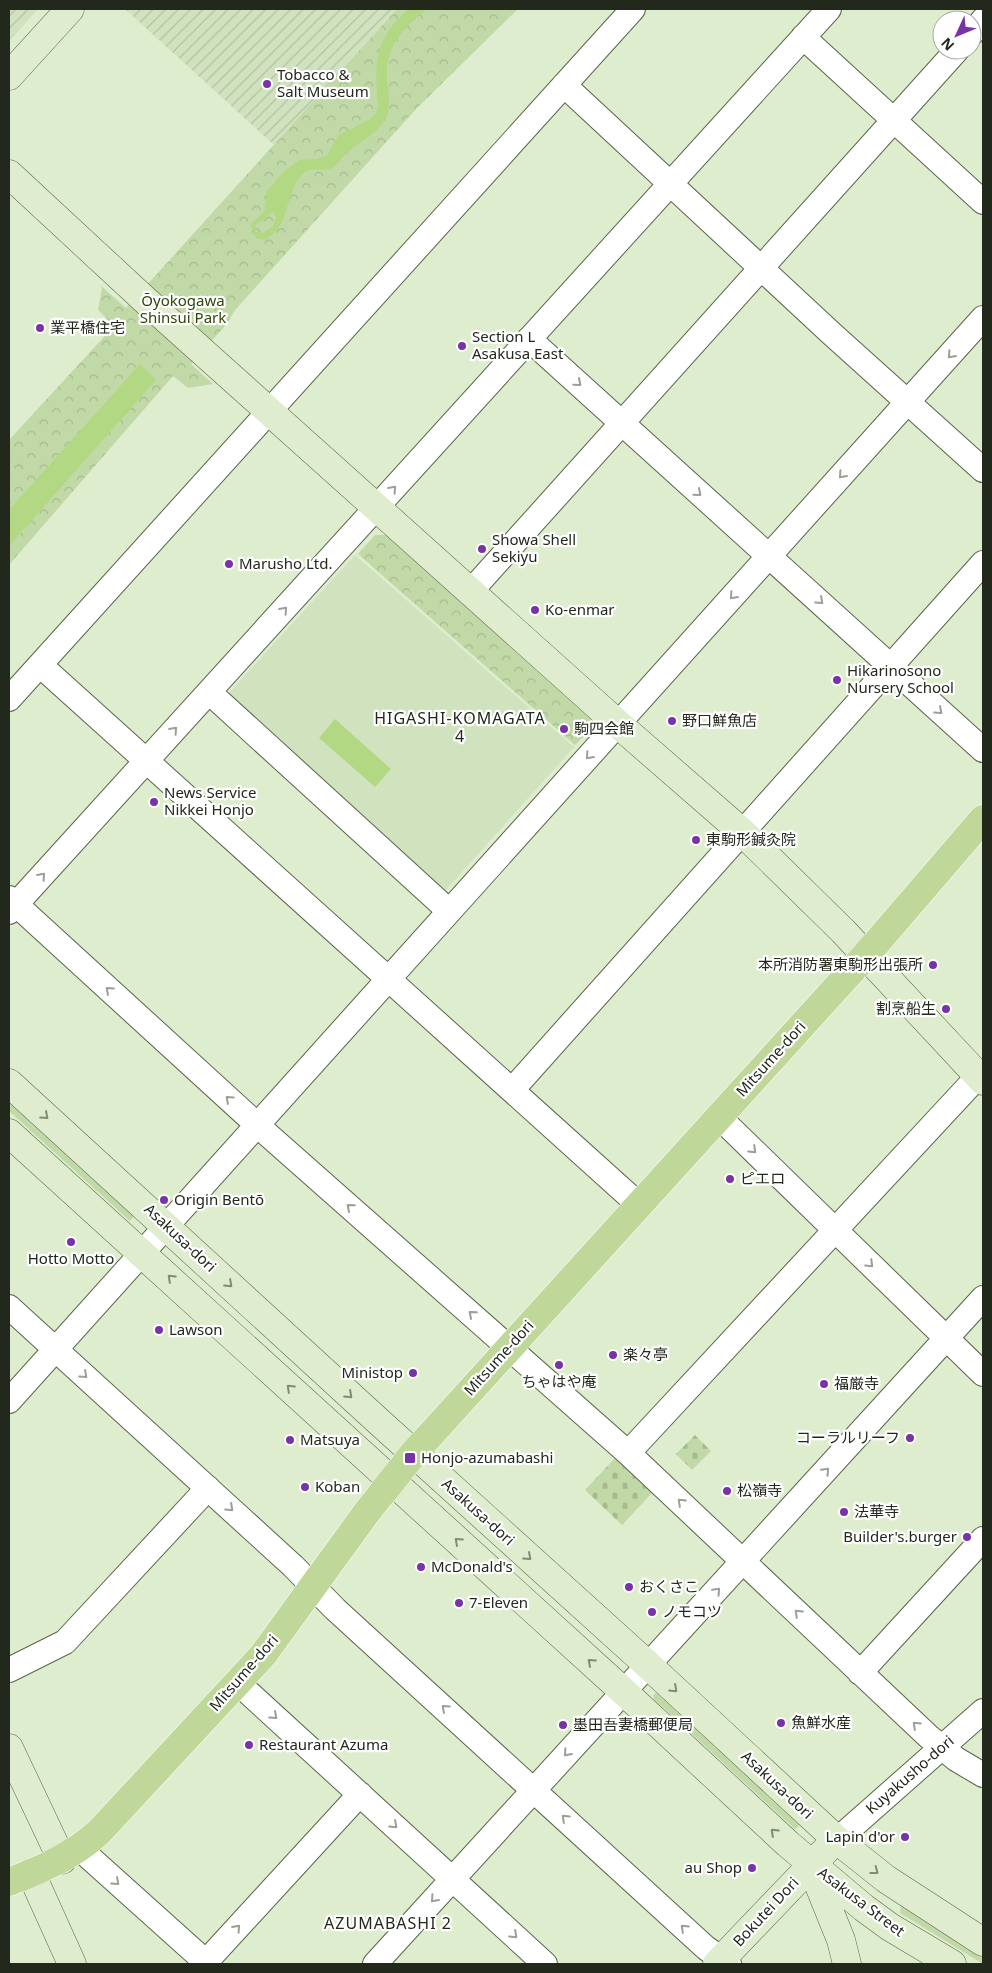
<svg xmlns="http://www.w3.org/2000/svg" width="992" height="1973" viewBox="0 0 992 1973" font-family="'Noto Sans','Noto Sans JP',sans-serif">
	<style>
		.built { fill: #d1e2be }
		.industrial { fill: url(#industrial-furrows) }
		.grass { fill: #c1d9a6 }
		.forest { fill: url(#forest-crowns) }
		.cemetery { fill: url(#cemetery-stones) }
		.water { fill: #b3d884; fill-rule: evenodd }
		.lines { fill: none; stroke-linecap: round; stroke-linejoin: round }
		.street-casing { stroke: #59654b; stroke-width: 26 }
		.secondary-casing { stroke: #59654b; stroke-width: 29 }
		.primary-casing { stroke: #fff; stroke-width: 29 }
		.street { stroke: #fff; stroke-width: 24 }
		.secondary { stroke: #dfeccd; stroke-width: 28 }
		.primary { stroke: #bfd89a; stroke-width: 28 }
		.oneway { stroke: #9c9e99 }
		.oneway2 { stroke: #818a75 }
		.poi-dot { fill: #7833a7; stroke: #fff; stroke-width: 2 }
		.labels { text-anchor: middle; stroke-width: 4.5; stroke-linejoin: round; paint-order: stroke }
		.poi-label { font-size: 15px; fill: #23281d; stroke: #fff; text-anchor: start }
		.park-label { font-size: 15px; fill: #304609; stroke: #fff }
		.street-label { font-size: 15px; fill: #23281d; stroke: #fff }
		.neighbourhood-label { font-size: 16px; letter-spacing: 1px; fill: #23281d; stroke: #fff }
	</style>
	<defs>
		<pattern id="industrial-furrows" width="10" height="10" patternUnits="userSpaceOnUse" patternTransform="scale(1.25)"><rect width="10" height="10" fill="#d1e2be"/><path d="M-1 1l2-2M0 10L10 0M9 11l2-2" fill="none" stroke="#b3c2a3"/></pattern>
		<pattern id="forest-crowns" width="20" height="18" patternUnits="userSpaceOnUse" patternTransform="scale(1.25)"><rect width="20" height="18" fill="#c1d9a6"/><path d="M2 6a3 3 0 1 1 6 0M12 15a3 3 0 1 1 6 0" fill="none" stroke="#a6ba8e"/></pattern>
		<pattern id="cemetery-stones" width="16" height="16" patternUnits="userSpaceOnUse" patternTransform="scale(1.25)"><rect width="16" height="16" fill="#c1d9a6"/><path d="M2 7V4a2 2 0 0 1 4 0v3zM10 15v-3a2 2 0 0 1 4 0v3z" fill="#a6ba8e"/></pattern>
	</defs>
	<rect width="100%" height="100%" fill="#dfedcf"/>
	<path class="built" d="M 355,555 L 574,747 L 444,892 L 226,696 Z"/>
	<path class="industrial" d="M 9,9 L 38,9 L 9,41 Z
		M 125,9 L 397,9 L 274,145 Z"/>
	<path class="grass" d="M 9,1103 L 134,1216 L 130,1221 L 9,1111 Z
		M 656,1693 L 658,1694 L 800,1825 L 795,1829 L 654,1699 L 653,1695 Z
		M 901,1905 L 983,1957 L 983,1964 L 900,1913 Z"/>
	<path class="forest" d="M 397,9 L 518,9 L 417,108 L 236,309 L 225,326 L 191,364 L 213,384 L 188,388 L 173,376 L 9,565 L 9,440 L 114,326 L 98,310 L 102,288 L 99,284 L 126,308 Z
		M 375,535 L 386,535 L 591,718 L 590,731 L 575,745 L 358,554 Z"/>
	<path class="cemetery" d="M 695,1435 L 711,1451 L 692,1470 L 676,1454 Z
		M 615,1458 L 652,1493 L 622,1525 L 585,1490 Z"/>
	<path class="water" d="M 409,9 L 427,9 C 409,23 389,42 387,67 C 385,84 394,102 385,119 C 377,134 360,141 348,152 C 342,157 338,164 332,168 C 322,173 312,165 303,174 C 283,194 292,227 264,240 L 256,238 L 250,225 L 264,212 L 267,191 L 283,172 L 299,160 L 316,159 L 327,155 L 339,135 L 368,120 L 376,114 L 378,106 C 374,64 374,38 409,9 ZM 273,211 L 276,217 L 273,226 L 263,233 L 255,231 L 256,224 L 264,220 Z
		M 140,364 L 156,380 L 9,546 L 9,510 Z
		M 335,719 L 391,769 L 375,787 L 319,738 Z"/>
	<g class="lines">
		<defs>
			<path id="street" d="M 972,33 L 983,20
				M 803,37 L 983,202
				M 564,85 L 832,334 L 983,470
				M 529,339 L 983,750
				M 471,591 L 957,50
				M 40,665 L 638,1204
				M 209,692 L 449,911
				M 9,699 L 633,9
				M 9,898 L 266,1133 L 628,1453 L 928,1736 L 956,1759 L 983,1775
				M 9,912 L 829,9
				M 512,1090 L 983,563
				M 718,1116 L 983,1374
				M 9,1307 L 293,1566 L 335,1609 L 706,1948 L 729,1964
				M 9,1401 L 983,318
				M 628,1453 L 983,1071
				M 9,1670 L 65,1642 L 208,1488
				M 860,1673 L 983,1539
				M 238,1683 L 545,1964
				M 837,1840 L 983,1711
				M 80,1849 L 208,1964
				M 204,1964 L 360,1794
				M 375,1964 L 983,1298"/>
			<path id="secondary" d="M 9,76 L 70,9
				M 9,174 L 145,300 L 618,724 L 742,832 L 843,931 L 983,1081
				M 9,1083 L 377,1420 L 648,1665 L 837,1840 L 886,1879 L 983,1942
				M 9,1133 L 623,1691 L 788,1844 L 864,1908 L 890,1927 L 952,1964
				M 9,1748 L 62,1860
				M 812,1868 L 841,1940 L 847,1964
				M 31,1873 L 72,1964
				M 717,1964 L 825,1851"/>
			<path id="primary" d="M 9,1882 C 44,1868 71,1857 99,1832 L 263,1655 L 367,1512 L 414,1453 L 866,955 L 983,819"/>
		</defs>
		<use href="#street" class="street-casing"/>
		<use href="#secondary" class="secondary-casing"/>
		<use href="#primary" class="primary-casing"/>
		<use href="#street" class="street"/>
		<use href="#secondary" class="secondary"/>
		<use href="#primary" class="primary"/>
	</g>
	<defs><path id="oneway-chevron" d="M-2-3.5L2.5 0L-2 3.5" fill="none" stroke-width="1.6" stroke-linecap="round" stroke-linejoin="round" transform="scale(1.25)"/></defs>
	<g class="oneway">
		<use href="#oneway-chevron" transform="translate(951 355) rotate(132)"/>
		<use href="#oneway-chevron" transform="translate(578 383) rotate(41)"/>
		<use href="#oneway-chevron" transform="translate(842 475) rotate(132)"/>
		<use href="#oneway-chevron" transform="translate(393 489) rotate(-48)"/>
		<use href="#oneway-chevron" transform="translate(698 493) rotate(41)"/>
		<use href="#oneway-chevron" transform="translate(733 596) rotate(132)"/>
		<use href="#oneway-chevron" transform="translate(820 601) rotate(42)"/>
		<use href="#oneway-chevron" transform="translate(284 610) rotate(-48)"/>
		<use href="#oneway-chevron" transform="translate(939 711) rotate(42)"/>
		<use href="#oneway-chevron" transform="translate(174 730) rotate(-48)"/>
		<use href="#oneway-chevron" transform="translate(589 756) rotate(132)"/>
		<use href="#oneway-chevron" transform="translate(42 876) rotate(-48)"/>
		<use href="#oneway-chevron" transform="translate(109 990) rotate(-138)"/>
		<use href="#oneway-chevron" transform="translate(229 1099) rotate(-138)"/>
		<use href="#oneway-chevron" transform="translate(753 1150) rotate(44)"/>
		<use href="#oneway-chevron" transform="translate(350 1207) rotate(-139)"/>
		<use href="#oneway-chevron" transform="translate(870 1264) rotate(44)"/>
		<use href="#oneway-chevron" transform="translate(472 1314) rotate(-139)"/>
		<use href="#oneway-chevron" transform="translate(84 1375) rotate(42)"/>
		<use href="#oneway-chevron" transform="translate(826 1471) rotate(-47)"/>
		<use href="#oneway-chevron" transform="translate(681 1502) rotate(-137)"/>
		<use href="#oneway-chevron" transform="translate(230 1508) rotate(43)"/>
		<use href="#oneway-chevron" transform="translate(717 1591) rotate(-47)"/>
		<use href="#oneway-chevron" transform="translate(798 1613) rotate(-136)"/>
		<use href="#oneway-chevron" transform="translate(445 1708) rotate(-138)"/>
		<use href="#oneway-chevron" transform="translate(274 1716) rotate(42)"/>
		<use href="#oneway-chevron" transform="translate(916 1725) rotate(-137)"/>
		<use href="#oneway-chevron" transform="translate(567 1753) rotate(132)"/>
		<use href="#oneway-chevron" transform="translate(565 1818) rotate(-137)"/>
		<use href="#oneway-chevron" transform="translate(394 1825) rotate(43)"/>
		<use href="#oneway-chevron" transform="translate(116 1882) rotate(42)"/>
		<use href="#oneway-chevron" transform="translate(434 1899) rotate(132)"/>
		<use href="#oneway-chevron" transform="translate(237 1928) rotate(-48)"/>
		<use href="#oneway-chevron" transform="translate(684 1928) rotate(-137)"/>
		<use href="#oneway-chevron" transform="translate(514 1935) rotate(43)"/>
	</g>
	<g class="oneway2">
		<use href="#oneway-chevron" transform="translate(45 1116) rotate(42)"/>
		<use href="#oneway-chevron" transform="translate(171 1278) rotate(-137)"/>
		<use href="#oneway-chevron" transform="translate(229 1284) rotate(43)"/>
		<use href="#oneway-chevron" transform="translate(290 1388) rotate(-137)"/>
		<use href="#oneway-chevron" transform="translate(349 1395) rotate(43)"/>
		<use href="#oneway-chevron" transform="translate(458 1541) rotate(-138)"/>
		<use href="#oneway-chevron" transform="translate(528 1557) rotate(42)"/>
		<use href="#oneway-chevron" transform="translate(591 1662) rotate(-138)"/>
		<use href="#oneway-chevron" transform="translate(674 1689) rotate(43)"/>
		<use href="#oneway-chevron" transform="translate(774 1832) rotate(-137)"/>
		<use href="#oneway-chevron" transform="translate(875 1871) rotate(37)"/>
	</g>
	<g class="poi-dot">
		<circle cx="267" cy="84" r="5"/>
		<circle cx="40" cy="328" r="5"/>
		<circle cx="462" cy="346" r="5"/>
		<circle cx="482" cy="549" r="5"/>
		<circle cx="229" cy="564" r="5"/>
		<circle cx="535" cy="610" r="5"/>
		<circle cx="837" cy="680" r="5"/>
		<circle cx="672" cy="721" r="5"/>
		<circle cx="564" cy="729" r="5"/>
		<circle cx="154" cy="802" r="5"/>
		<circle cx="696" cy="840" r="5"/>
		<circle cx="933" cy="965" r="5"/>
		<circle cx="946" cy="1009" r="5"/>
		<circle cx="730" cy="1179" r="5"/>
		<circle cx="164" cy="1200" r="5"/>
		<circle cx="71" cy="1242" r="5"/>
		<circle cx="159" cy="1330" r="5"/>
		<circle cx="613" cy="1355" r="5"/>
		<circle cx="559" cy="1365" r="5"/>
		<circle cx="413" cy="1373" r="5"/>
		<circle cx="824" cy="1384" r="5"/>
		<circle cx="910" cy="1438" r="5"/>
		<circle cx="290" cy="1440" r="5"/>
		<rect x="404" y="1452" width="12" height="12" rx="2.5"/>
		<circle cx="305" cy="1487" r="5"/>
		<circle cx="727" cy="1491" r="5"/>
		<circle cx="844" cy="1512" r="5"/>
		<circle cx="967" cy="1537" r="5"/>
		<circle cx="421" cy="1567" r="5"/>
		<circle cx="629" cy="1587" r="5"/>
		<circle cx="459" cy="1603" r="5"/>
		<circle cx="652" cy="1612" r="5"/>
		<circle cx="781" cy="1723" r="5"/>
		<circle cx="563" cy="1725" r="5"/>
		<circle cx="249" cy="1745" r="5"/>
		<circle cx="905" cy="1837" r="5"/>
		<circle cx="752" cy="1868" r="5"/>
	</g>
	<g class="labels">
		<g class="poi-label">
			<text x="277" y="80">Tobacco &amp;<tspan x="277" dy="17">Salt Museum</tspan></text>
			<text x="50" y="333">業平橋住宅</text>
			<text x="472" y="342">Section L<tspan x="472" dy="17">Asakusa East</tspan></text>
			<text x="492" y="545">Showa Shell<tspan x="492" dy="17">Sekiyu</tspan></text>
			<text x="239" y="569">Marusho Ltd.</text>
			<text x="545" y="615">Ko-enmar</text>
			<text x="847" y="676">Hikarinosono<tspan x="847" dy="17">Nursery School</tspan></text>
			<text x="682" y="726">野口鮮魚店</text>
			<text x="574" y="734">駒四会館</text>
			<text x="164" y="798">News Service<tspan x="164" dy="17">Nikkei Honjo</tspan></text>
			<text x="706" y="845">東駒形鍼灸院</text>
			<text x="923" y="970" text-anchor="end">本所消防署東駒形出張所</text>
			<text x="936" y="1014" text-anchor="end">割烹船生</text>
			<text x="740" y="1184">ピエロ</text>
			<text x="174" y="1205">Origin Bentō</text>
			<text x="71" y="1264" text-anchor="middle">Hotto Motto</text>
			<text x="169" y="1335">Lawson</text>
			<text x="623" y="1360">楽々亭</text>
			<text x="403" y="1378" text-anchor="end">Ministop</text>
			<text x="559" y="1387" text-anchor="middle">ちゃはや庵</text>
			<text x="834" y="1389">福厳寺</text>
			<text x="900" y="1443" text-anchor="end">コーラルリーフ</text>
			<text x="300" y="1445">Matsuya</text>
			<text x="421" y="1463">Honjo-azumabashi</text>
			<text x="315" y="1492">Koban</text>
			<text x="737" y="1496">松嶺寺</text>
			<text x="854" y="1517">法華寺</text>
			<text x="957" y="1542" text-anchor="end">Builder's.burger</text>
			<text x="431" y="1572">McDonald's</text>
			<text x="639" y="1592">おくさこ</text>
			<text x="469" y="1608">7-Eleven</text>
			<text x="662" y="1617">ノモコツ</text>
			<text x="791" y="1728">魚鮮水産</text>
			<text x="573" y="1730">墨田吾妻橋郵便局</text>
			<text x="259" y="1750">Restaurant Azuma</text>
			<text x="895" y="1842" text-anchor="end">Lapin d'or</text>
			<text x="742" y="1873" text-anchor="end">au Shop</text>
		</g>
		<g class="park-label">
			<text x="183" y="306">Ōyokogawa<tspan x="183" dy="17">Shinsui Park</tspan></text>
		</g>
		<g class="street-label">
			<text transform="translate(771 1059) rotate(-48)" y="5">Mitsume-dori</text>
			<text transform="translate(180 1238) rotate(43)" y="5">Asakusa-dori</text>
			<text transform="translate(499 1358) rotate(-48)" y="5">Mitsume-dori</text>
			<text transform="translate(478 1512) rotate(42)" y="5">Asakusa-dori</text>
			<text transform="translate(244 1673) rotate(-49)" y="5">Mitsume-dori</text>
			<text transform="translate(910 1775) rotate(-41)" y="5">Kuyakusho-dori</text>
			<text transform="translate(777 1785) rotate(43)" y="5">Asakusa-dori</text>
			<text transform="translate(861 1902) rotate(37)" y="5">Asakusa Street</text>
			<text transform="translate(766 1912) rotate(-47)" y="5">Bokutei Dori</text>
		</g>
		<g class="neighbourhood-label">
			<text x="460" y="724">HIGASHI-KOMAGATA<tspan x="460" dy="18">4</tspan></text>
			<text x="388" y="1929">AZUMABASHI 2</text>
		</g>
	</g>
	<rect width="992" height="1973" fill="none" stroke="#23281d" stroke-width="20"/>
	<g transform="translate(957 35) rotate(226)"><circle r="24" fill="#ffffff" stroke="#a7a9a5"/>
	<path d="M0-4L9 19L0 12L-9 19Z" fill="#7833a7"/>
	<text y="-8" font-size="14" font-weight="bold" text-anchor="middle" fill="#23281d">N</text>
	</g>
</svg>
